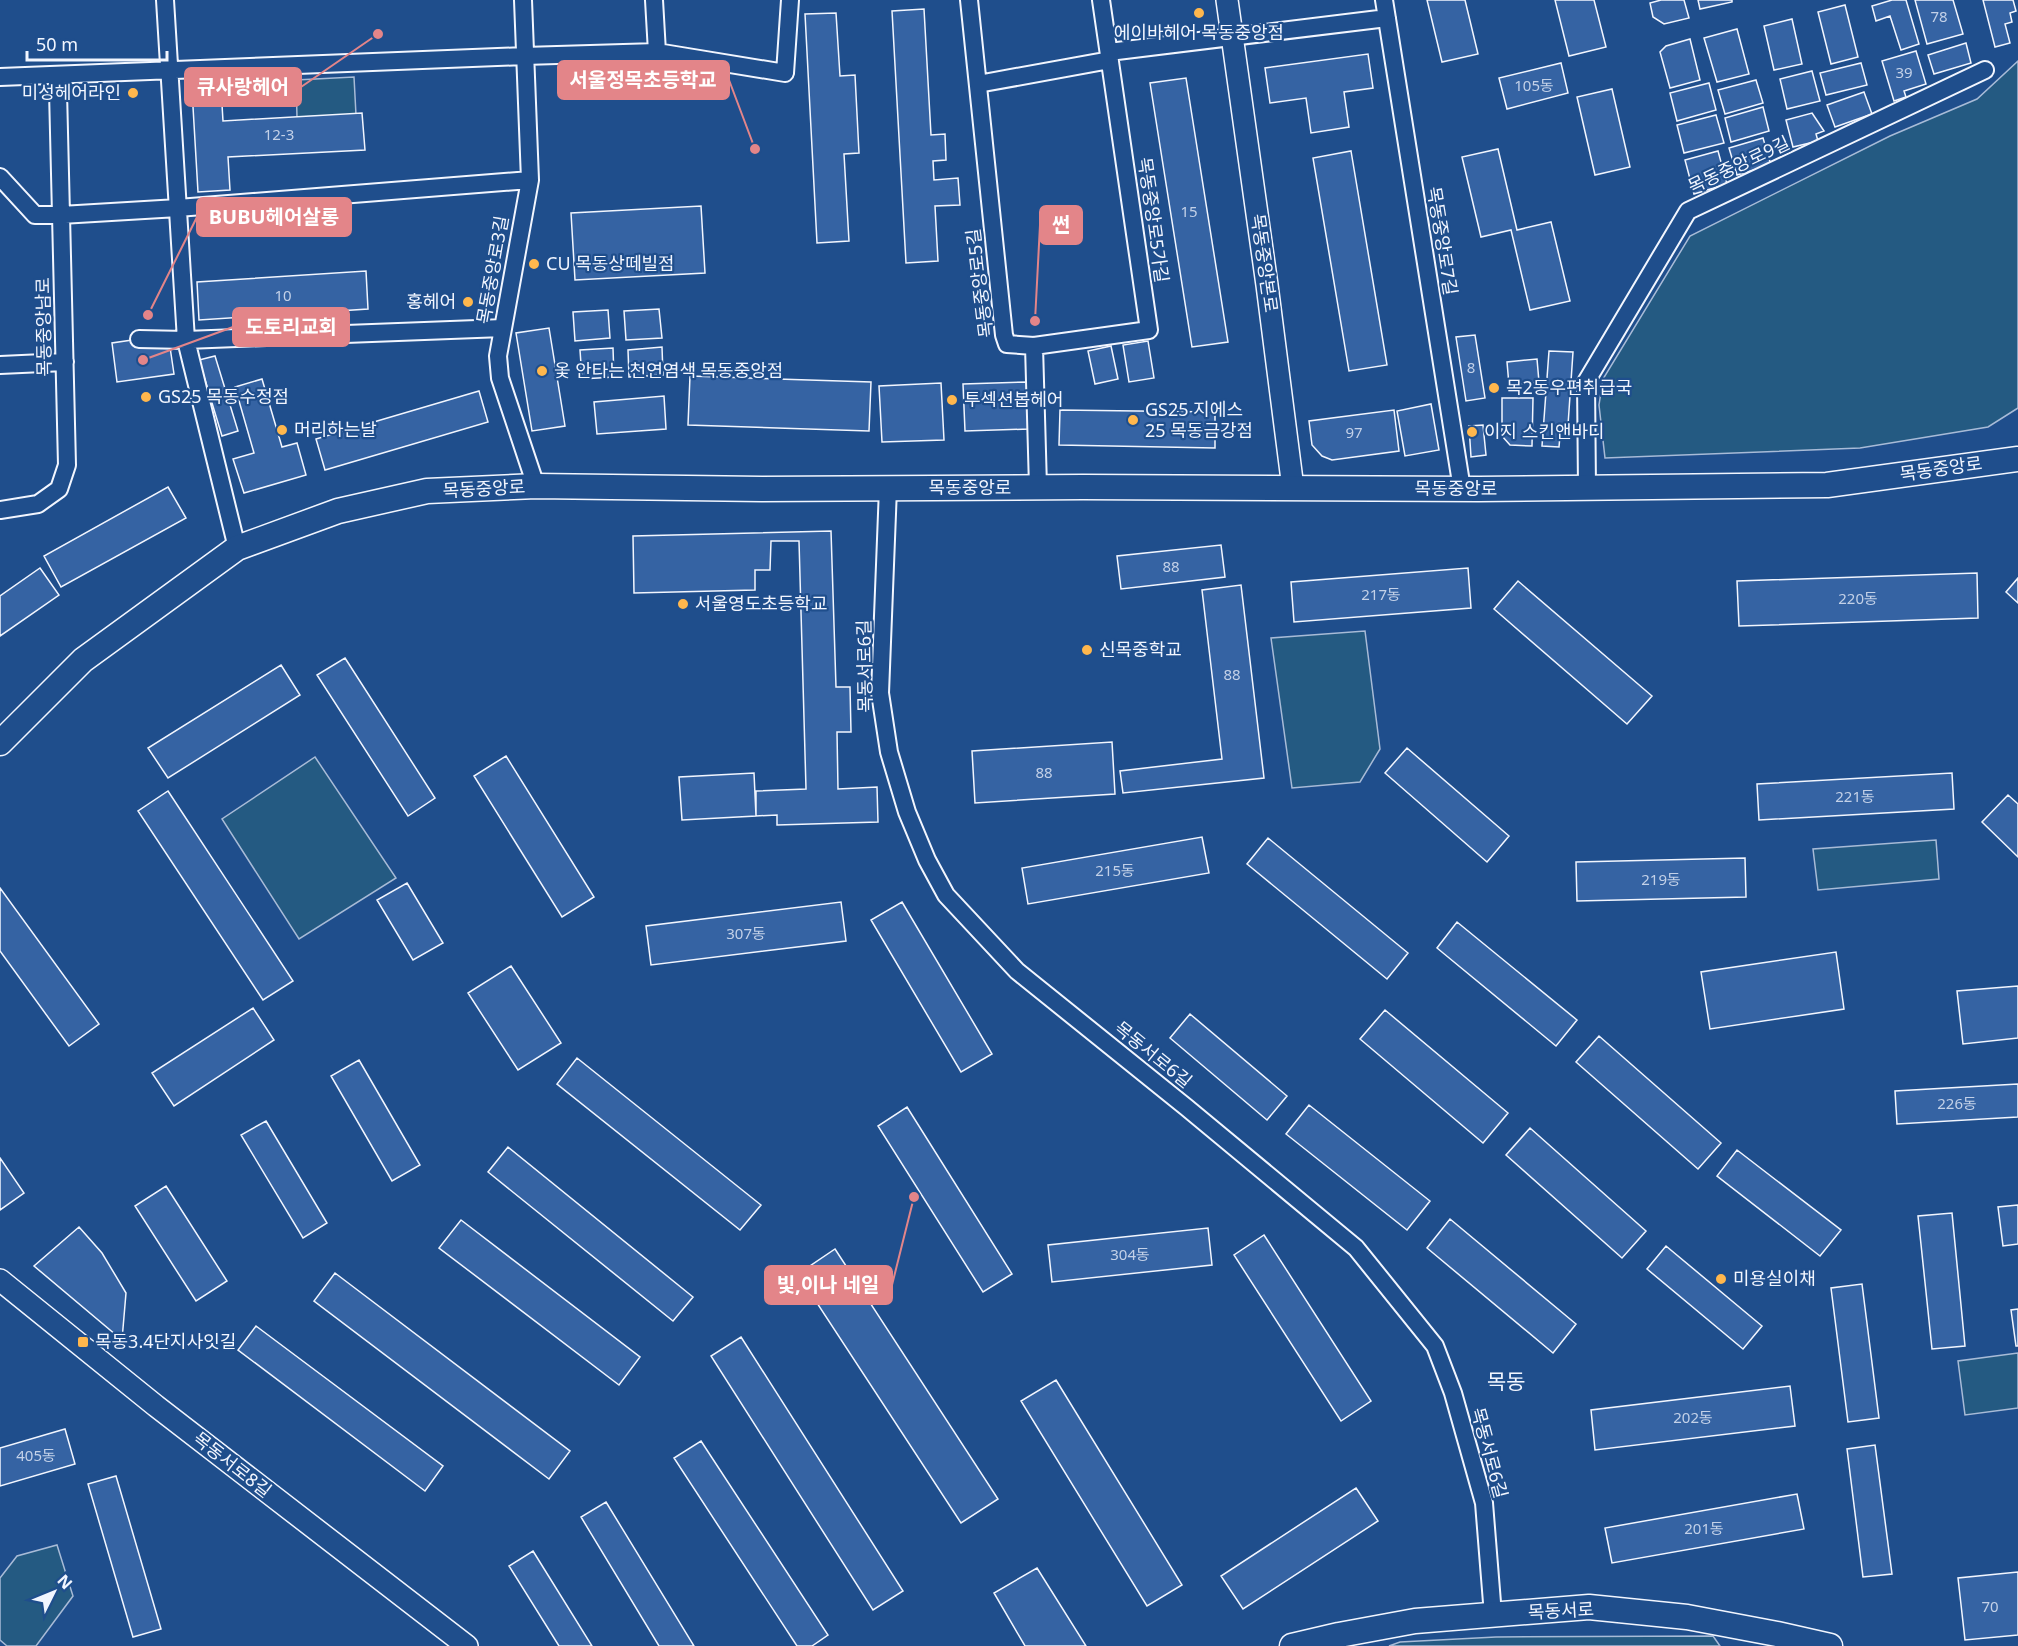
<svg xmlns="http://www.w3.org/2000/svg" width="2018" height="1646" viewBox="0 0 2018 1646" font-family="'Noto Sans','Noto Sans KR',sans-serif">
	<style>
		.green { fill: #245a82; stroke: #a8bbd7; stroke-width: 1.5 }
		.building { fill: #3563a3; stroke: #f2f6ff; stroke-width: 1.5 }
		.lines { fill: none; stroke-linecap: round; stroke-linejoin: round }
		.minor-casing { stroke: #f2f6ff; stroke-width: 20 }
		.tertiary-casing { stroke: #f2f6ff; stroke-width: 24 }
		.secondary-casing { stroke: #f2f6ff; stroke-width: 27 }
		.minor { stroke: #1f4e8c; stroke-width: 16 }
		.tertiary { stroke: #1f4e8c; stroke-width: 21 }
		.secondary { stroke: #1f4e8c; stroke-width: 24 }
		.poi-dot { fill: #ffb74d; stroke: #1f4e8c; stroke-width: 2 }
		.labels { text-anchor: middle; stroke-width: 4.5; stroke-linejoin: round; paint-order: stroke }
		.number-label { font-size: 15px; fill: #c3d1e8 }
		.poi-label { font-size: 18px; fill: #f2f6ff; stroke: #1f4e8c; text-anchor: start }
		.street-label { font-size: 18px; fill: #f2f6ff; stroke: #1f4e8c }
		.quarter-label { font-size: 21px; fill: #f2f6ff; stroke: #1f4e8c }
		.leader { fill: none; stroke: #e38589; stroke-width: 2 }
		.callout-dot { fill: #e38589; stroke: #1f4e8c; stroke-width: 2 }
		.callout { fill: #e38589; stroke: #e38589; stroke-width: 2 }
		.callout-label { font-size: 20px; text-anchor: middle; font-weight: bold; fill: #fff }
	</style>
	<rect width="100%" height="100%" fill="#1f4e8c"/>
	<path class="green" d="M 2018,61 L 2018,408 L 1988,427 L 1860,448 L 1605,458 L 1599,405 L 1603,379 L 1690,236 L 1890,136 L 1977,99 Z
		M 354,77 L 356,115 L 297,117 L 296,80 Z
		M 1365,631 L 1380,749 L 1360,782 L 1292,788 L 1271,638 Z
		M 315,757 L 396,878 L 299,939 L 222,819 Z
		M 1936,840 L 1939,879 L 1818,890 L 1813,849 Z
		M 2018,1353 L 2018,1408 L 1965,1415 L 1958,1361 Z
		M 57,1545 L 73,1596 L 36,1646 L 7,1646 L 0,1640 L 0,1578 L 17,1556 Z
		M 1713,1636 L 1720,1646 L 1389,1646 L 1400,1642 L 1496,1637 Z"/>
	<path class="building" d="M 1427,0 L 1465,0 L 1478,54 L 1442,62 Z
		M 1555,0 L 1594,0 L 1606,47 L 1569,56 Z
		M 1661,0 L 1684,0 L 1689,18 L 1664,24 L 1653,17 L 1650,3 Z
		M 1698,0 L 1732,0 L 1732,2 L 1700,9 Z
		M 1892,0 L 1906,0 L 1919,44 L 1901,50 L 1890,16 L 1876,21 L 1872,6 Z
		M 1915,0 L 1953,0 L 1963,34 L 1927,44 Z
		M 1983,0 L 2013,0 L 2016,11 L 2010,13 L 2012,22 L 2005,24 L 2010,43 L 1995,47 Z
		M 1845,5 L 1858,57 L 1831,64 L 1818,12 Z
		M 924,9 L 931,135 L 945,134 L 946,160 L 933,161 L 934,180 L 958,178 L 960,205 L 935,206 L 938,261 L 906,263 L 892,11 Z
		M 836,13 L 840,76 L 855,75 L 859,153 L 844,154 L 849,241 L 817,243 L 805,14 Z
		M 1792,19 L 1802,64 L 1774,70 L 1764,26 Z
		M 1737,29 L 1749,74 L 1717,82 L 1704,38 Z
		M 1690,39 L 1700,80 L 1670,88 L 1660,52 L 1666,46 Z
		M 1966,43 L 1971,63 L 1934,74 L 1928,55 Z
		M 1916,51 L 1926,84 L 1904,91 L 1906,97 L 1894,101 L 1882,61 Z
		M 1368,54 L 1373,88 L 1344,92 L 1349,127 L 1311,133 L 1306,98 L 1270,103 L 1265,68 Z
		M 1561,63 L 1568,93 L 1507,109 L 1499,78 Z
		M 1861,63 L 1867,85 L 1826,95 L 1820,73 Z
		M 1812,71 L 1820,101 L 1787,109 L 1780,79 Z
		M 1186,78 L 1228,342 L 1192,347 L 1150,83 Z
		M 1756,80 L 1763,103 L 1725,114 L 1718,90 Z
		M 1709,83 L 1716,110 L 1677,121 L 1670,93 Z
		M 221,88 L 223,121 L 362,113 L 365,150 L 228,157 L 230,190 L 198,192 L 192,90 Z
		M 1612,89 L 1630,167 L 1595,175 L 1577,97 Z
		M 1864,92 L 1872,114 L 1835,127 L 1827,105 Z
		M 1763,107 L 1769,131 L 1731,142 L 1725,118 Z
		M 1812,113 L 1824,131 L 1816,134 L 1818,141 L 1793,147 L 1786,120 Z
		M 1716,115 L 1724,143 L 1684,153 L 1677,125 Z
		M 1763,138 L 1771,165 L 1737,175 L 1729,148 Z
		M 1498,149 L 1517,230 L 1551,222 L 1570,301 L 1530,310 L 1511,230 L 1481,237 L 1462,157 Z
		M 1351,151 L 1387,365 L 1349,371 L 1313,158 Z
		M 1718,151 L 1727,184 L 1694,194 L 1685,160 Z
		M 701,206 L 705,273 L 575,280 L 571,213 Z
		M 366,271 L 368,309 L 199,320 L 197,282 Z
		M 659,309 L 662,338 L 626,340 L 624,311 Z
		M 608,310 L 610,338 L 575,341 L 573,312 Z
		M 549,328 L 565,426 L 532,431 L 516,333 Z
		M 1475,335 L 1485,398 L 1466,401 L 1456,337 Z
		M 139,339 L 170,347 L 174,374 L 117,382 L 112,343 Z
		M 1148,341 L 1154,378 L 1129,382 L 1123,345 Z
		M 1111,346 L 1118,379 L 1095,384 L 1088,351 Z
		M 662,347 L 663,375 L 629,377 L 628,350 Z
		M 613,348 L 614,377 L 582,379 L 580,350 Z
		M 1549,351 L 1573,352 L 1568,425 L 1561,424 L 1559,447 L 1542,446 Z
		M 215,356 L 238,431 L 222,436 L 199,360 Z
		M 1537,359 L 1539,382 L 1509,385 L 1507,362 Z
		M 690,376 L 871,382 L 869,431 L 688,425 Z
		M 262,379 L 282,447 L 297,443 L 306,475 L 244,493 L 233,459 L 254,453 L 235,387 Z
		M 1027,382 L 1029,429 L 965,431 L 963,384 Z
		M 941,383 L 944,440 L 882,442 L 879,386 Z
		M 479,391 L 488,422 L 325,470 L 316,439 Z
		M 664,396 L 666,429 L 597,434 L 594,402 Z
		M 1502,398 L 1533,398 L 1532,446 L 1510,445 L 1502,436 Z
		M 1431,404 L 1439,450 L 1405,456 L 1397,411 Z
		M 1060,410 L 1215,412 L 1215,448 L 1059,445 Z
		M 1394,410 L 1399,451 L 1332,460 L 1322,456 L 1312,445 L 1309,421 Z
		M 1483,425 L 1486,455 L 1471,457 L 1469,426 Z
		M 168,487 L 186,518 L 61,587 L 44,556 Z
		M 831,531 L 836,687 L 850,687 L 851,732 L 837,732 L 838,789 L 877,787 L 878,822 L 777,825 L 777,815 L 756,816 L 756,791 L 806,789 L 799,541 L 771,541 L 770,570 L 755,570 L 755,590 L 634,593 L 633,536 Z
		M 1221,545 L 1225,577 L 1121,589 L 1117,556 Z
		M 40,568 L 59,595 L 0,636 L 0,596 Z
		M 1468,568 L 1471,608 L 1294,622 L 1291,582 Z
		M 1977,573 L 1978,618 L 1739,626 L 1737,581 Z
		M 2018,578 L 2018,603 L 2006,592 Z
		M 1518,581 L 1652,696 L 1627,724 L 1494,609 Z
		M 1241,585 L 1264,778 L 1123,793 L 1120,771 L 1222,759 L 1202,590 Z
		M 345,658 L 435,798 L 408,816 L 317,675 Z
		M 281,665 L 300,695 L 168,778 L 148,748 Z
		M 1112,742 L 1115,794 L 975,803 L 972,751 Z
		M 1407,748 L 1509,836 L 1487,862 L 1385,773 Z
		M 506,756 L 594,897 L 562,917 L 474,776 Z
		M 754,773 L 756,816 L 682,820 L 679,777 Z
		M 1952,773 L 1954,809 L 1759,820 L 1757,784 Z
		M 168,791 L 293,981 L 263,1000 L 138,811 Z
		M 2008,795 L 2018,804 L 2018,857 L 1982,822 Z
		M 1202,837 L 1209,873 L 1028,904 L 1022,868 Z
		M 1268,838 L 1408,953 L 1387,979 L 1247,864 Z
		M 1745,858 L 1746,897 L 1577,901 L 1576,862 Z
		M 407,883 L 443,943 L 413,960 L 377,900 Z
		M 0,888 L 99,1024 L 69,1046 L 0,951 Z
		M 841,902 L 846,941 L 651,965 L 646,926 Z
		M 902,902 L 992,1054 L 961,1072 L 871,920 Z
		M 1457,922 L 1577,1020 L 1556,1046 L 1437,948 Z
		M 1836,952 L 1844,1009 L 1710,1029 L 1701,972 Z
		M 511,966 L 561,1043 L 518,1070 L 468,993 Z
		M 2018,986 L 2018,1038 L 1963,1044 L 1957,991 Z
		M 253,1008 L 274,1040 L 174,1106 L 152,1073 Z
		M 1385,1010 L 1508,1113 L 1483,1143 L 1360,1039 Z
		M 1190,1014 L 1287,1096 L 1267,1120 L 1170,1038 Z
		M 1599,1036 L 1721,1143 L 1698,1169 L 1576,1062 Z
		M 577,1058 L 761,1205 L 740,1230 L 557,1084 Z
		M 359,1060 L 420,1165 L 392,1181 L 331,1076 Z
		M 2018,1084 L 2018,1117 L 1897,1124 L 1895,1091 Z
		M 1309,1105 L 1430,1201 L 1407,1230 L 1286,1134 Z
		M 907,1107 L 1012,1274 L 983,1292 L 878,1126 Z
		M 266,1121 L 327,1223 L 303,1238 L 241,1135 Z
		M 1530,1128 L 1646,1231 L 1622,1258 L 1506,1155 Z
		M 508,1147 L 693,1297 L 673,1321 L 488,1172 Z
		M 1737,1150 L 1841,1230 L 1820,1256 L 1717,1176 Z
		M 0,1158 L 24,1193 L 0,1210 Z
		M 166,1186 L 227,1281 L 196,1301 L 135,1206 Z
		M 2018,1205 L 2018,1244 L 2003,1246 L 1998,1207 Z
		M 1952,1213 L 1965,1346 L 1932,1349 L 1918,1216 Z
		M 1450,1219 L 1576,1324 L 1553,1353 L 1427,1248 Z
		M 461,1220 L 640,1357 L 619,1385 L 439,1248 Z
		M 79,1227 L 102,1253 L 126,1293 L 122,1340 L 34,1266 Z
		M 1208,1228 L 1212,1265 L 1052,1282 L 1048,1245 Z
		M 1264,1235 L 1371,1401 L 1341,1421 L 1234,1255 Z
		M 1666,1246 L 1762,1326 L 1743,1349 L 1647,1269 Z
		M 835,1249 L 998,1499 L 961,1523 L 798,1274 Z
		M 335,1273 L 570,1451 L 549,1479 L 314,1301 Z
		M 1862,1284 L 1879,1418 L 1848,1422 L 1831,1288 Z
		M 2018,1309 L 2018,1346 L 2016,1346 L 2011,1310 Z
		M 256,1326 L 443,1466 L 425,1491 L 238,1350 Z
		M 741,1337 L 903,1591 L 873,1610 L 711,1356 Z
		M 1056,1380 L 1182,1585 L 1147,1606 L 1021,1401 Z
		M 1790,1386 L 1795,1426 L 1595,1450 L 1591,1410 Z
		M 65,1429 L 75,1464 L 0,1486 L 0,1448 Z
		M 701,1441 L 828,1635 L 812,1646 L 797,1646 L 674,1458 Z
		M 1875,1445 L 1892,1574 L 1863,1577 L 1847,1449 Z
		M 116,1476 L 161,1629 L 133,1637 L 88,1484 Z
		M 1356,1488 L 1378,1521 L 1243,1609 L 1221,1576 Z
		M 1797,1494 L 1804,1529 L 1612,1563 L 1605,1528 Z
		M 606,1502 L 694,1646 L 659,1646 L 581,1517 Z
		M 533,1551 L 592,1646 L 559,1646 L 509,1566 Z
		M 1037,1568 L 1086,1646 L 1025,1646 L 994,1593 Z
		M 2018,1572 L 2018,1635 L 1965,1640 L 1958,1578 Z"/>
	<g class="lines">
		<defs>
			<path id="minor" d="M 165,0 L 186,340 L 237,548
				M 523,0 L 530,180 L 498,356 L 500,378 L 536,486
				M 654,0 L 657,52
				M 969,0 L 1004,335 L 1007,344 L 1034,346 L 1038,487
				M 1384,0 L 1462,489
				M 1109,52 L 1387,18
				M 0,77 L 524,56 L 657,52 L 785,73 L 790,0
				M 978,84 L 1110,60
				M 0,177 L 35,215 L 61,215 L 58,91 L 60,75
				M 139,339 L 186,340 L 503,328
				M 1034,346 L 1149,330 L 1101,0
				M 0,365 L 65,362
				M 888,488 L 880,693 L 889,752 L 907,812 L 927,860 L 946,895 L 1017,971 L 1186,1107 L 1356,1248 L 1435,1346 L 1453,1393 L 1484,1503 L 1493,1615
				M 1587,488 L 1586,382 L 1688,211 L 1985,70
				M 0,510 L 38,504 L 59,489 L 67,465 L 61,215 L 178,208 L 530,180"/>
			<path id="tertiary" d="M 1227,0 L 1267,285 L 1293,488
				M 0,1280 L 156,1406 L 467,1646"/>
			<path id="secondary" d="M 0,743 L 83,660 L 237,548 L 338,511 L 427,491 L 536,486 L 762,489 L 1083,487 L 1479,489 L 1827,485 L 2018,459
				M 1292,1646 L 1339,1635 L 1415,1621 L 1589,1607 L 1687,1617 L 1777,1634 L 1830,1646"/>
		</defs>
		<use href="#minor" class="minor-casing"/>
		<use href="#tertiary" class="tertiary-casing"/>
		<use href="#secondary" class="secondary-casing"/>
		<use href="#minor" class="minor"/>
		<use href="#tertiary" class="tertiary"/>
		<use href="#secondary" class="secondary"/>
	</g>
	<g class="poi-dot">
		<circle cx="1199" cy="13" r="6"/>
		<circle cx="133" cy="93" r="6"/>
		<circle cx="534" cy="264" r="6"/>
		<circle cx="468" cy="302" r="6"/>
		<circle cx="542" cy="371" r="6"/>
		<circle cx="1494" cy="388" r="6"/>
		<circle cx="146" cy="397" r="6"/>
		<circle cx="952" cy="400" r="6"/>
		<circle cx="1133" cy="420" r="6"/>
		<circle cx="282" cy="430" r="6"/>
		<circle cx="1472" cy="432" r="6"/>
		<circle cx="683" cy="604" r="6"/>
		<circle cx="1087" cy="650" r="6"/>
		<circle cx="1721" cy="1279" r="6"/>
		<rect x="77" y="1336" width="12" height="12" rx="3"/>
	</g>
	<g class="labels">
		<g class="number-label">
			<text x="1939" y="22">78</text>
			<text x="1904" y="78">39</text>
			<text x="1534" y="91">105동</text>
			<text x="279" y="140">12-3</text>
			<text x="1189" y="217">15</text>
			<text x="283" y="301">10</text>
			<text x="1471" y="373">8</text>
			<text x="1354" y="438">97</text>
			<text x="1171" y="572">88</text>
			<text x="1381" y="600">217동</text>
			<text x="1858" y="604">220동</text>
			<text x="1232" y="680">88</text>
			<text x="1044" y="778">88</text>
			<text x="1855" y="802">221동</text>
			<text x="1115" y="876">215동</text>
			<text x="1661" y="885">219동</text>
			<text x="746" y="939">307동</text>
			<text x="1957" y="1109">226동</text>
			<text x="1130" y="1260">304동</text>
			<text x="1693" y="1423">202동</text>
			<text x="36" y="1461">405동</text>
			<text x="1704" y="1534">201동</text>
			<text x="1990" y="1612">70</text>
		</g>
		<g class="poi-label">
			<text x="1199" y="39" text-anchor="middle">에이바헤어 목동중앙점</text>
			<text x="121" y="99" text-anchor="end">미성헤어라인</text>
			<text x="546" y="270">CU 목동상떼빌점</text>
			<text x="456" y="308" text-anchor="end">홍헤어</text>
			<text x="554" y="377">옻 안타는 천연염색 목동중앙점</text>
			<text x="1506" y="394">목2동우편취급국</text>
			<text x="158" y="403">GS25 목동수정점</text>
			<text x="964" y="406">투섹션봅헤어</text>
			<text x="1145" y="416">GS25 지에스<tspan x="1145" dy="21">25 목동금강점</tspan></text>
			<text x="294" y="436">머리하는날</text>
			<text x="1484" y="438">이지 스킨앤바디</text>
			<text x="695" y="610">서울영도초등학교</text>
			<text x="1099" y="656">신목중학교</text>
			<text x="1733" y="1285">미용실이채</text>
			<text x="95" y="1348">목동3.4단지사잇길</text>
		</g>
		<g class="street-label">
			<text transform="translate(1739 165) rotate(-25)" y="6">목동중앙로9길</text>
			<text transform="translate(1153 220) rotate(82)" y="6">목동중앙로5가길</text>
			<text transform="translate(1442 241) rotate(81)" y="6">목동중앙로7길</text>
			<text transform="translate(1264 263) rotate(82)" y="6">목동중앙본로</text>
			<text transform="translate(493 270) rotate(-80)" y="6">목동중앙로3길</text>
			<text transform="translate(980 283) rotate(-97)" y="6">목동중앙로5길</text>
			<text transform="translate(44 327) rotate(-91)" y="6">목동중앙남로</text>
			<text transform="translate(1941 469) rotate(-8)" y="6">목동중앙로</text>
			<text x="970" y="494">목동중앙로</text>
			<text transform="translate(484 489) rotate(-3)" y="6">목동중앙로</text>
			<text x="1456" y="495">목동중앙로</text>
			<text transform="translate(865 666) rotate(-91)" y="6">목동서로6길</text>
			<text transform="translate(1153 1055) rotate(39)" y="6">목동서로6길</text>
			<text transform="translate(1489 1453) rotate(75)" y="6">목동서로6길</text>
			<text transform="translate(232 1465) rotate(38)" y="6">목동서로8길</text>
			<text transform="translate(1561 1611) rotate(-3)" y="6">목동서로</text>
		</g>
		<g class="quarter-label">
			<text x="1506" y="1389">목동</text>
		</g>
	</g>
	<path class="leader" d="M755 149L729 80M378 34L301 87M148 315L197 217M1035 321L1040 225M143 360L233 327M914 1197L892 1285"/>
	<g class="callout-dot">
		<circle cx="755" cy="149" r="6"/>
		<circle cx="378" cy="34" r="6"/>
		<circle cx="148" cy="315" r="6"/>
		<circle cx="1035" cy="321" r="6"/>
		<circle cx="143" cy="360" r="6"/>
		<circle cx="914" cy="1197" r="6"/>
	</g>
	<g class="callout">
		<rect x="558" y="61" width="171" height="38" rx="6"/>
		<rect x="185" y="68" width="116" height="38" rx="6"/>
		<rect x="197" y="198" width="154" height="38" rx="6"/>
		<rect x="1040" y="206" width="42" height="38" rx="6"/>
		<rect x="233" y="308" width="116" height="38" rx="6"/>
		<rect x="765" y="1266" width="127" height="38" rx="6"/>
	</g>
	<g class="callout-label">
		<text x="643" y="87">서울정목초등학교</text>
		<text x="243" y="94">큐사랑헤어</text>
		<text x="274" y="224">BUBU헤어살롱</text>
		<text x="1061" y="232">썬</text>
		<text x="291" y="334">도토리교회</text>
		<text x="828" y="1292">빛,이나 네일</text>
	</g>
	<g transform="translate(54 1592) rotate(47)" stroke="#1f4e8c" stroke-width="4.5" paint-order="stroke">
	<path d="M0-4.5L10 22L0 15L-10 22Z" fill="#f2f6ff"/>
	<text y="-9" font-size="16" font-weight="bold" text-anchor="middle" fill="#f2f6ff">N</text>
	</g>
	<path d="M27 51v9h140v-9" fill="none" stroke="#f2f6ff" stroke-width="3"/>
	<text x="36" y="51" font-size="18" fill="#f2f6ff" stroke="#1f4e8c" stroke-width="4.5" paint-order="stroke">50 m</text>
</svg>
